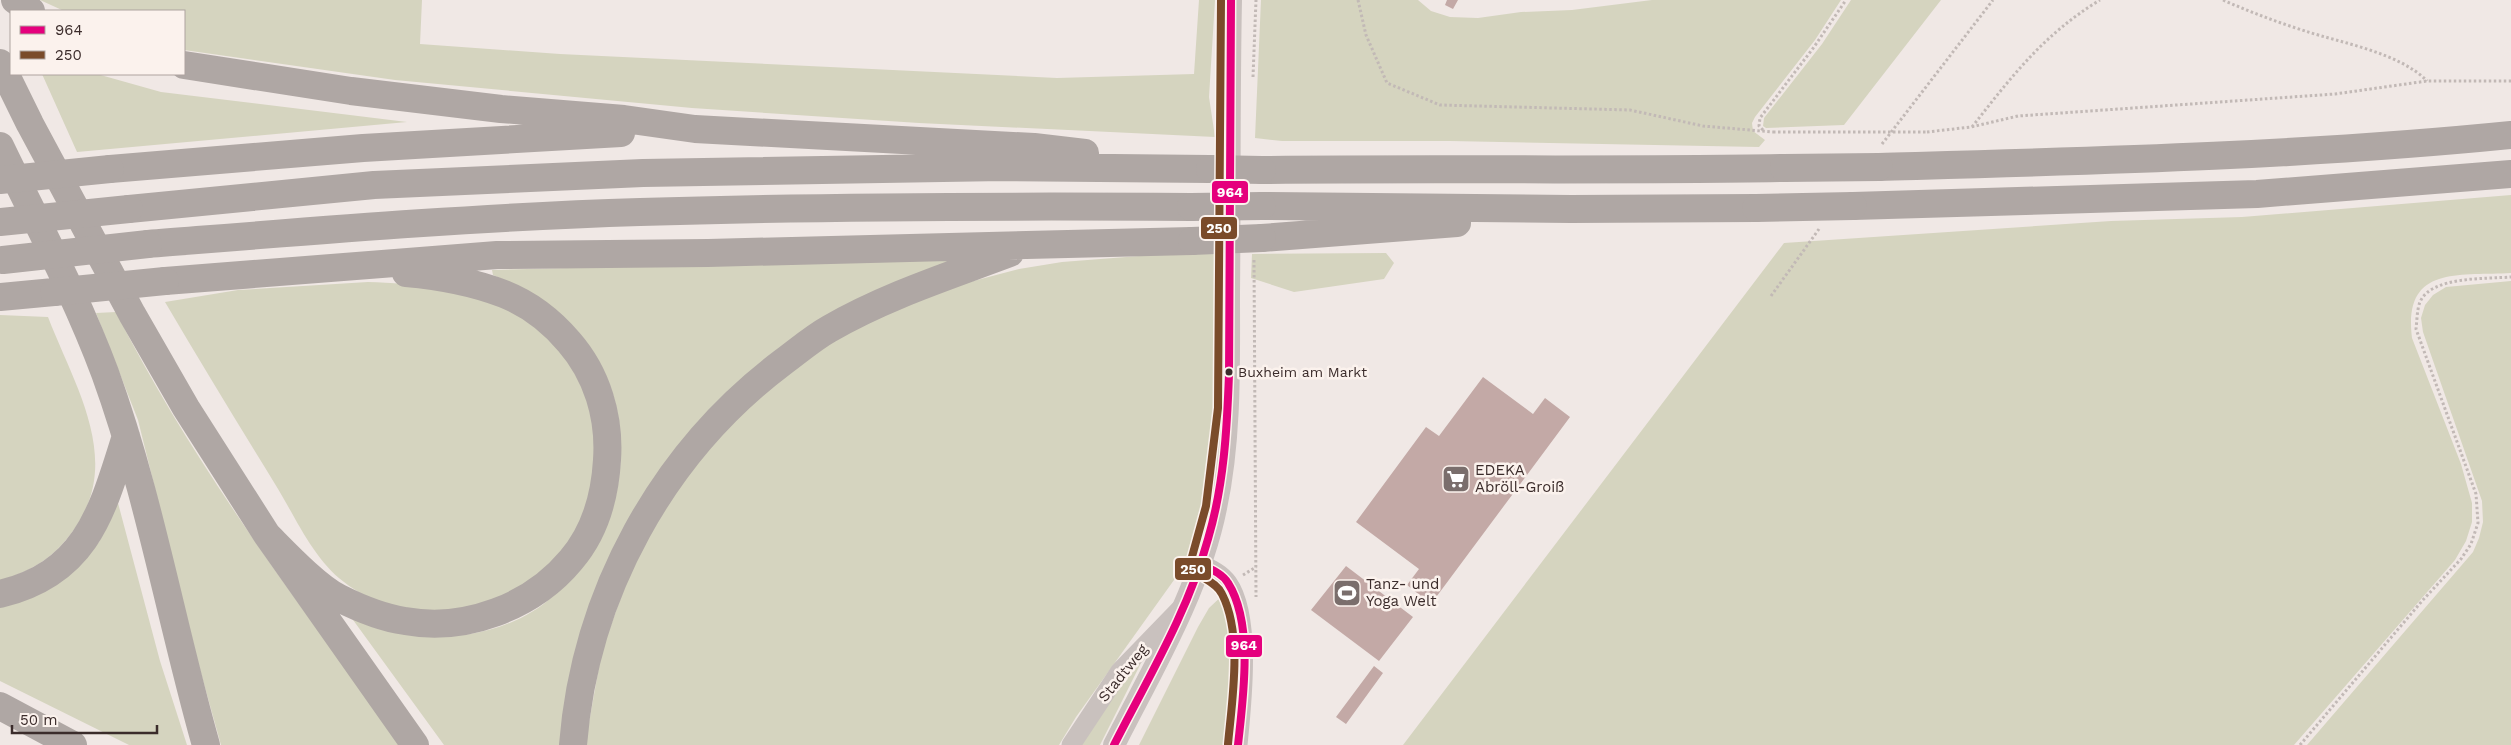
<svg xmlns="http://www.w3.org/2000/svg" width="2511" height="745" viewBox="0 0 2511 745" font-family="'Work Sans',sans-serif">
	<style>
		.green { fill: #d5d4bf }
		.building { fill: #c3a9a6 }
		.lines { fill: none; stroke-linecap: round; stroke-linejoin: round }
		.path { stroke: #c2b9b6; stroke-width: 3; stroke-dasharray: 2.5 2.5; stroke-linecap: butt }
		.minor { stroke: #c9c1be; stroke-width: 19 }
		.tertiary { stroke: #c9c1be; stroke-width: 22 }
		.motorway { stroke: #afa7a4; stroke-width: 28 }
		.path-bridge { stroke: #c2b9b6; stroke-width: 3; stroke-dasharray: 2.5 2.5; stroke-linecap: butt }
		.motorway-bridge { stroke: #afa7a4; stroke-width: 28 }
		.bus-1-casing { stroke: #fbf2ed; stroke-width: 11 }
		.bus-2-casing { stroke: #fbf2ed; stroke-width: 11 }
		.bus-1 { stroke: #e5007d; stroke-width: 8 }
		.bus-2 { stroke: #7a4b2a; stroke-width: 8 }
		.bus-dot { fill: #3b2c2b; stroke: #fbf2ed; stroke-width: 2 }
		.labels { text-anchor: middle; stroke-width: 5; stroke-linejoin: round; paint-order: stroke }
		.bus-label { font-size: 14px; fill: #3b2c2b; stroke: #fbf2ed; text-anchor: start }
		.poi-label { font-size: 15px; fill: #3b2c2b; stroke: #fbf2ed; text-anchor: start }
		.street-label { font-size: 15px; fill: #3b2c2b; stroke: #fbf2ed }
		.line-badge { stroke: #fbf2ed; stroke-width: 2 }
		.badge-label { font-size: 14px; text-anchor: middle; font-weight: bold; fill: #fff }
	</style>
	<rect width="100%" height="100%" fill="#f0e8e5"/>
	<path class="green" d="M 40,0 L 422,0 L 420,44 L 560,54 L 1057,78 L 1194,74 L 1199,0 L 1215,0 L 1209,97 L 1215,137 L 919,123 L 692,108 L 395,80 L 184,50 L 184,11 L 64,11 Z
		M 1261,0 L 1418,0 L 1431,11 L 1450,17 L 1478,18 L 1521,12 L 1572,10 L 1652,0 L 1841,0 L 1815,40 L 1755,117 L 1752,123 L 1753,131 L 1765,140 L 1759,147 L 1450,141 L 1282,141 L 1255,138 Z
		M 1851,0 L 1941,0 L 1844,125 L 1766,128 L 1763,126 L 1764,118 L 1822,44 Z
		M 42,74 L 97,74 L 161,92 L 407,122 L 77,152 Z
		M 2511,195 L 2511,273 C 2458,276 2403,265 2412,338 L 2461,464 L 2472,503 L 2472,522 L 2466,541 L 2455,560 L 2294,745 L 1403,745 L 1784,243 L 2111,221 L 2242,217 Z
		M 1216,250 L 1215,416 L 1201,525 L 1184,566 L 1076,717 L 1059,745 L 585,745 L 602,650 L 633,564 L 684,477 L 748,406 L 820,350 L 853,329 L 890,310 L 958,285 L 1019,269 L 1062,262 Z
		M 1386,253 L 1394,263 L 1384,279 L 1294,292 L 1251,278 L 1252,254 Z
		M 953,258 L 953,264 L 907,279 L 659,473 L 562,745 L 444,745 L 348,613 C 379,620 440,639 470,634 C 500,629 531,617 554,595 C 563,585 570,572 578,561 C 588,548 603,533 609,518 C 618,496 621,469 621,444 C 619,360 567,306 493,275 L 492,270 Z
		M 2511,281 L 2511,745 L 2307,745 L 2461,566 L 2473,552 L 2479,538 L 2483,522 L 2482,501 L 2423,332 L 2421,318 L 2425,305 L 2433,295 L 2446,287 Z
		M 368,282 C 429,284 501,293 548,335 C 614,396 610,510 545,570 C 517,595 480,609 444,611 C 409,613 372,604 344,582 C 313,559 295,516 275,484 C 238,424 201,363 165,302 L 238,290 Z
		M 116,312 C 194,467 300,605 402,745 L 221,745 L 199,666 L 138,420 L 96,313 Z
		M 0,315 L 48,317 C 74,385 123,459 75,528 C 54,558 35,569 0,581 Z
		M 118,503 L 160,661 L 187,745 L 129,745 L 0,681 L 0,606 L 74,569 L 99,542 Z
		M 1225,593 L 1234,625 L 1228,745 L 1139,745 L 1198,627 L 1209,608 Z
		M 1149,647 L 1100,745 L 1079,745 L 1113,694 Z"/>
	<path class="building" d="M 1447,0 L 1458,0 L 1453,9 L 1445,5 Z
		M 1483,377 L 1533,414 L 1545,398 L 1570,417 L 1431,604 L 1407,585 L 1419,569 L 1356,522 L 1426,427 L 1439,436 Z
		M 1346,566 L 1413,617 L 1379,661 L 1311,610 Z
		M 1374,666 L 1383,673 L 1346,724 L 1336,717 Z"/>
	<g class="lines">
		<path class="path" d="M 1358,0 L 1366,35 L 1387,83 L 1440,105 L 1630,110 L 1703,126 L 1773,132
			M 2223,0 C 2250,12 2277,22 2305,31 C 2342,43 2400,53 2427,81
			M 1253,77 L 1256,0
			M 1972,127 C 2012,76 2044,34 2100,0
			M 1763,130 L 1759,126 L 1760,118 L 1814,47 L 1846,0
			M 1927,132 L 1971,127 L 2018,116 L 2335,94 L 2427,81 L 2511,81
			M 1882,144 L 1993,0
			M 1254,260 L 1256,597
			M 1771,296 L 1819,229
			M 1243,575 L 1256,567
			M 2300,745 L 2422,601 L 2461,559 L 2471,544 L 2478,523 L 2476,494 L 2416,329 C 2417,321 2417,309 2420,302 C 2431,276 2486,279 2511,277"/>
		<path class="minor" d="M 1200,564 C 1211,569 1221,573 1228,583 C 1252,617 1242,704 1238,745
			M 1071,745 L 1120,671 L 1180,609"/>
		<path class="tertiary" d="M 1114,745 C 1152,670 1199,592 1216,508 C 1231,438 1229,364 1229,293 C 1230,195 1229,98 1231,0"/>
		<path class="motorway" d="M 15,0 L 31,11
			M 0,63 L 30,124 L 132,314 L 186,408 L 267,535 L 415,745
			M 184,65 L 351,91 L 501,109 L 624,119 L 695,129 L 1034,147 L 1085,153
			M 0,146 C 36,221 76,295 105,373 C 149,494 171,622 206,745
			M 1879,167 C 2090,161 2301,156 2511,135
			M 110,169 L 363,148 L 621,133
			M 1262,170 C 1436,168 1610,171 1784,168
			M 1262,206 L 1571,209 L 1756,208
			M 1853,206 L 2257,194 L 2511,174
			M 129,209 L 374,185 L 643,173 L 1003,167 L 1210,169
			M 1262,238 L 1457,223
			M 148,244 C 312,231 476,217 640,212 C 824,206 1008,206 1191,207
			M 165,281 L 497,255 L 708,253 L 1192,241
			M 0,297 L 54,292
			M 267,535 C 286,554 316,586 339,598 C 359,608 384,618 405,621 C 465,632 532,607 571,560 C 595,532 605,495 607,460 C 610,417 597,374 569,342 C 552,322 529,304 504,294 C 473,282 440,276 406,273
			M 0,594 C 87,573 102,512 126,436
			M 0,706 L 73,745
			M 573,745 C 585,594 662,453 783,362 C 798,351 813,338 829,329 C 886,296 949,276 1010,253"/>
		<path class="path-bridge" d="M 1773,132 L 1927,132"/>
		<path class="motorway-bridge" d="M 1784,168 L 1879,167
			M 1210,169 L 1262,170
			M 0,180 L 110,169
			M 1191,207 L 1262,206
			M 1756,208 L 1853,206
			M 0,222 L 129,209
			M 1192,241 L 1262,238
			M 3,260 L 148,244
			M 54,292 L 165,281"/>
		<defs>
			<path id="bus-1" d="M 1200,564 C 1210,569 1222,573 1228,583 C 1254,624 1243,698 1238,745
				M 1114,745 C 1148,678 1188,612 1208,539 C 1224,485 1227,429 1229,374 L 1231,0"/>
			<path id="bus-2" d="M 1221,0 L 1218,408 L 1206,506 L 1190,564 C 1193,577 1215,579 1222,594 C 1243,635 1232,700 1228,744"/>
		</defs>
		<use href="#bus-1" class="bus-1-casing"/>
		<use href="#bus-2" class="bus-2-casing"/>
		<use href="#bus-1" class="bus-1"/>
		<use href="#bus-2" class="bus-2"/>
	</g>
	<defs>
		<symbol id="supermarket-square" viewBox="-11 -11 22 22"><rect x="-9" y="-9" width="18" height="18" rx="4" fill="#7a6e6c" stroke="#fbf2ed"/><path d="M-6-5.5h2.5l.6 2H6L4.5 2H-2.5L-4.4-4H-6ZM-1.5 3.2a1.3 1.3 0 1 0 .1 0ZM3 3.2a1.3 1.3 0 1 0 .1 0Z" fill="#fff"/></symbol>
		<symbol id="stadium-square" viewBox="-11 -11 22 22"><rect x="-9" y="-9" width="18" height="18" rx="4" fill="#7a6e6c" stroke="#fbf2ed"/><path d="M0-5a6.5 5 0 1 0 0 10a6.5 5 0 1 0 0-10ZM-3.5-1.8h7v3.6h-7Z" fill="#fff"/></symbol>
	</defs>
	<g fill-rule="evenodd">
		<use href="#supermarket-square" x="1440" y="463" width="32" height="32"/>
		<use href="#stadium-square" x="1331" y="577" width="32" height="32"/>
	</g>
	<circle class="bus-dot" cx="1229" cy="372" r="4.5"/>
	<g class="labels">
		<g class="bus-label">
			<text x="1238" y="377">Buxheim am Markt</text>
		</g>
		<g class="poi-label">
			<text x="1475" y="475">EDEKA<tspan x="1475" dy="17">Abröll-Groiß</tspan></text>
			<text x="1366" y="589">Tanz- und<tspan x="1366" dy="17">Yoga Welt</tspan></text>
		</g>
		<g class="street-label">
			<text transform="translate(1123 673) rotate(-51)" y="5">Stadtweg</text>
		</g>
	</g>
	<g class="line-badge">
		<rect x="1211" y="180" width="38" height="24" rx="5" fill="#e5007d"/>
		<rect x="1200" y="216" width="38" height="24" rx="5" fill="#7a4b2a"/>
		<rect x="1174" y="557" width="38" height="24" rx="5" fill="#7a4b2a"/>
		<rect x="1225" y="634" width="38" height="24" rx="5" fill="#e5007d"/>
	</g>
	<g class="badge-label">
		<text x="1230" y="197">964</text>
		<text x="1219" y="233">250</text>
		<text x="1193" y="574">250</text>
		<text x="1244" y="650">964</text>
	</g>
	<rect x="10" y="10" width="175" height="65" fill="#fbf2ed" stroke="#aea39f"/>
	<rect x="20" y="26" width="25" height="8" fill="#e5007d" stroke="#aea39f"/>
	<text x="55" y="35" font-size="15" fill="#3b2c2b">964</text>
	<rect x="20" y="51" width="25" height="8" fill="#7a4b2a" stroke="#aea39f"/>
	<text x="55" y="60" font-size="15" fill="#3b2c2b">250</text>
	<path d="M12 725v8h145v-8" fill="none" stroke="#3b2c2b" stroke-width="2.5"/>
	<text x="20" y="725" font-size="15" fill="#3b2c2b" stroke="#fbf2ed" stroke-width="4" paint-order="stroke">50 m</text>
</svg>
